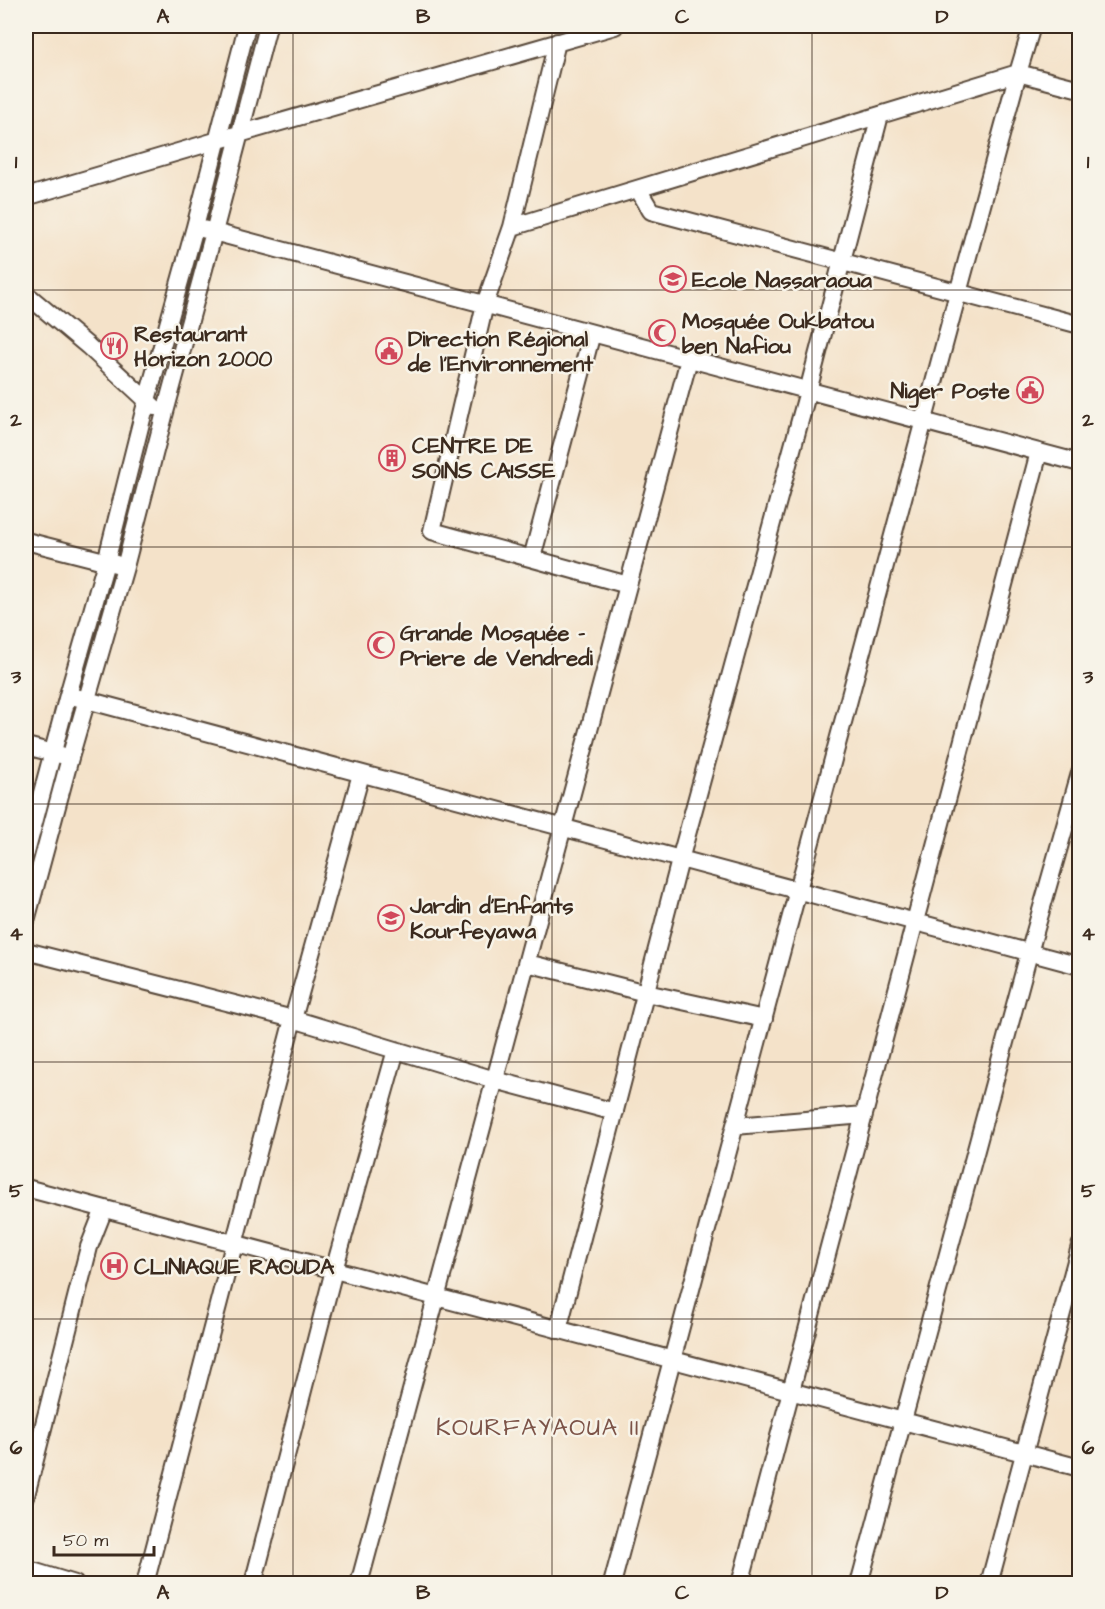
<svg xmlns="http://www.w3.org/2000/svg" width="1105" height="1609" viewBox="0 0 1105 1609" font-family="'Architects Daughter',sans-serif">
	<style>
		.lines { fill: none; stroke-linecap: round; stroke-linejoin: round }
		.minor-casing { stroke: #574638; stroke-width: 20 }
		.minor { stroke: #fff; stroke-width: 16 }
		.grid { fill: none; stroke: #3b2a1e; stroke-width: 1.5; stroke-opacity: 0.55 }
		.labels { text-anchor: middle; stroke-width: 5; stroke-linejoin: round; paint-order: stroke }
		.poi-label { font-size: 22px; font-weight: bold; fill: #3b2a1e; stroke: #f7f3e8; text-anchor: start }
		.neighbourhood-label { font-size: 24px; letter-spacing: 1.5px; fill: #7c5347; stroke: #f7f3e8 }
		.neatline { fill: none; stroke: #3b2a1e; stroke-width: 2 }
		.grid-label { font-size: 20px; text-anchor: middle; font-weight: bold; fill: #3b2a1e }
	</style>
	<rect width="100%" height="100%" fill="#f7f3e8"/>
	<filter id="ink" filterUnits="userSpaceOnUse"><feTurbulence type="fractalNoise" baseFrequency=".0167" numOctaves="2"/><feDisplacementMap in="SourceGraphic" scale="12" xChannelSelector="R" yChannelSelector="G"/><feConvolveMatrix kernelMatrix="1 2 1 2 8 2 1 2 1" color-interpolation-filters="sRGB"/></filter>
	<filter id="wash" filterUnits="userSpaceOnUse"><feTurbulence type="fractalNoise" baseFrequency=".008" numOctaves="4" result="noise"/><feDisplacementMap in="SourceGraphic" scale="24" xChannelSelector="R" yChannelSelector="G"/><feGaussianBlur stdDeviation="1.35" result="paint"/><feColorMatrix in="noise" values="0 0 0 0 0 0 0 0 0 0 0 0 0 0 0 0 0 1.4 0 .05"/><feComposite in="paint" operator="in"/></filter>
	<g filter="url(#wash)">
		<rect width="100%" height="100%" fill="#f4e2c9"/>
	</g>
	<g filter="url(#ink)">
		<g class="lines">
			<defs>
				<path id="minor" d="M 557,42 L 512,227 L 485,304 L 432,531 L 628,585
					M 638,189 L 651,211 L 1080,325
					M 26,197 L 239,134 L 615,26
					M 195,227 L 1080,463
					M 512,227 L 1018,73 L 1080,89
					M 26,294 L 88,346 L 154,407
					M 26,541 L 116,564
					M 532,558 L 592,333
					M 68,695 L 1080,966
					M 26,746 L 61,755
					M 26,853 L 68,695 L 106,562 L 144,411 L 195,227 L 247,26
					M 26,921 L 70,758 L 125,567 L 164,416 L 214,232 L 268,26
					M 26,951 L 293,1019 L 495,1080 L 615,1112
					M 527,963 L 646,993 L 764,1019
					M 735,1126 L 864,1115
					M 26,1188 L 1080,1468
					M 558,1330 L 680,860 L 808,391 L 880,115
					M 26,1495 L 89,1247 L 104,1209
					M 26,1569 L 75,1584
					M 145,1584 L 293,1019 L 361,774
					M 253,1584 L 334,1270 L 396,1050
					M 359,1584 L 689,359
					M 612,1584 L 958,293 L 1018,73 L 1032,26
					M 740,1584 L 1039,452
					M 859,1584 L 1029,953 L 1080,773
					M 989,1584 L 1080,1246"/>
			</defs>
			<use href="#minor" class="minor-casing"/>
			<use href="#minor" class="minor"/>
		</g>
	</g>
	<path class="grid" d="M 293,26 L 293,1584M 552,26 L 552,1584M 812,26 L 812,1584M 26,290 L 1080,290M 26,547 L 1080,547M 26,804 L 1080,804M 26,1062 L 1080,1062M 26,1319 L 1080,1319"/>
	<defs>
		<symbol id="school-ring" viewBox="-11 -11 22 22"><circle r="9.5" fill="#f7f3e8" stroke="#d1495b" stroke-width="1.5"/><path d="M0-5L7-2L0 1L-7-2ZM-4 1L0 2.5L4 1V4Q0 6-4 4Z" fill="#d1495b"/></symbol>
		<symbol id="mosque-ring" viewBox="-11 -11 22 22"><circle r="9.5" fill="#f7f3e8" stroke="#d1495b" stroke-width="1.5"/><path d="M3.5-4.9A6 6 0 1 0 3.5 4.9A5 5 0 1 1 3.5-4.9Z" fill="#d1495b"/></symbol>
		<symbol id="restaurant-ring" viewBox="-11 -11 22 22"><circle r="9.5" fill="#f7f3e8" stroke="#d1495b" stroke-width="1.5"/><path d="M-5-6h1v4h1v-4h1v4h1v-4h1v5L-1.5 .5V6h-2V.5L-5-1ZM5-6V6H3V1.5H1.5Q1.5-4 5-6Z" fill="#d1495b"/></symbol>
		<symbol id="civic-ring" viewBox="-11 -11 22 22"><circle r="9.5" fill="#f7f3e8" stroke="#d1495b" stroke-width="1.5"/><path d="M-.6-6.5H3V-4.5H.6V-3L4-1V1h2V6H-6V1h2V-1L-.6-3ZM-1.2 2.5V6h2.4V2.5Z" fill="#d1495b"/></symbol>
		<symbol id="building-ring" viewBox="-11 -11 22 22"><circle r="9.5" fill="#f7f3e8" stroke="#d1495b" stroke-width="1.5"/><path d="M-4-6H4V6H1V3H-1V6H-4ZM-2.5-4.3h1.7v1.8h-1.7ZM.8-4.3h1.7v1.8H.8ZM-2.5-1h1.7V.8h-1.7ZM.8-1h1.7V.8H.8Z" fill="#d1495b"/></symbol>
		<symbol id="hospital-ring" viewBox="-11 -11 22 22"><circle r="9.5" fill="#f7f3e8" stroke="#d1495b" stroke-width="1.5"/><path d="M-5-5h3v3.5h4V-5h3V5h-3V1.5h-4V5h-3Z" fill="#d1495b"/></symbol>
	</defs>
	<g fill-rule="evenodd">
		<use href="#school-ring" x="658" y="264" width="30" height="30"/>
		<use href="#mosque-ring" x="647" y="318" width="30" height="30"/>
		<use href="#restaurant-ring" x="99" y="331" width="30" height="30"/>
		<use href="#civic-ring" x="374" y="336" width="30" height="30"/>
		<use href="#civic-ring" x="1015" y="375" width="30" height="30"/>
		<use href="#building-ring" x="377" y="443" width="30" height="30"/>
		<use href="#mosque-ring" x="366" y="630" width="30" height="30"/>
		<use href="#school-ring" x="376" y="903" width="30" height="30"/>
		<use href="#hospital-ring" x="99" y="1251" width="30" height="30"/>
	</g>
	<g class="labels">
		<g class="poi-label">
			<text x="692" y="287">Ecole Nassaraoua</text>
			<text x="682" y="328">Mosquée Oukbatou<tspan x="682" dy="25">ben Nafiou</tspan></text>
			<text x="134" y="341">Restaurant<tspan x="134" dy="25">Horizon 2000</tspan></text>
			<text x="408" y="346">Direction Régional<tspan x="408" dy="25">de l'Environnement</tspan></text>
			<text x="1010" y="398" text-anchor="end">Niger Poste</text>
			<text x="412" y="453">CENTRE DE<tspan x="412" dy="25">SOINS CAISSE</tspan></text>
			<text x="400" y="640">Grande Mosquée -<tspan x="400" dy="25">Priere de Vendredi</tspan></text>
			<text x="410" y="913">Jardin d'Enfants<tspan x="410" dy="25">Kourfeyawa</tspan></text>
			<text x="134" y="1274">CLINIAQUE RAOUDA</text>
		</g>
		<g class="neighbourhood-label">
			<text x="538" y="1435">KOURFAYAOUA II</text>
		</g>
	</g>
	<rect width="1105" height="1609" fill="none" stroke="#f7f3e8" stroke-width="66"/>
	<path d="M54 1546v9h100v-9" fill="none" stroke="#3b2a1e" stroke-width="3"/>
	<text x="63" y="1546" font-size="18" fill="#3b2a1e" stroke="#f7f3e8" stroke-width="4.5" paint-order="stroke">50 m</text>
	<rect x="33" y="33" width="1039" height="1543" class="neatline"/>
	<g class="grid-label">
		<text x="163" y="23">A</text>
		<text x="423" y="23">B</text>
		<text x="682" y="23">C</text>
		<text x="942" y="23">D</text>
		<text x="16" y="168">1</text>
		<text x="1088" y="168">1</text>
		<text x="16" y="426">2</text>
		<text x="1088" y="426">2</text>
		<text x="16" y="683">3</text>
		<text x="1088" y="683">3</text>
		<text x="16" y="940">4</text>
		<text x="1088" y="940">4</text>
		<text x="16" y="1197">5</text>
		<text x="1088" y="1197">5</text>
		<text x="16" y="1454">6</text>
		<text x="1088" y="1454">6</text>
		<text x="163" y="1599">A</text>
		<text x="423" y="1599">B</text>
		<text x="682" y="1599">C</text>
		<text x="942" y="1599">D</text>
	</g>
</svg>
